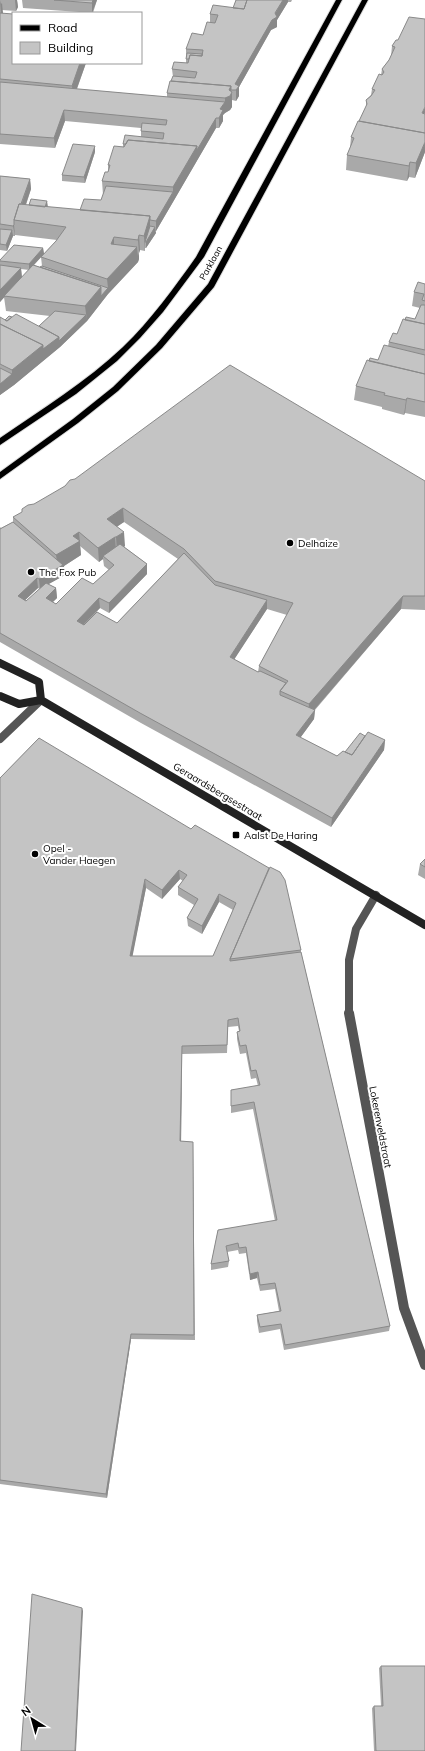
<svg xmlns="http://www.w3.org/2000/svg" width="425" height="1751" viewBox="0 0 425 1751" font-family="Mulish,sans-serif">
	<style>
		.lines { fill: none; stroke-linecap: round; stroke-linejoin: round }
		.primary-casing { stroke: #dbdbdb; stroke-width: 2 }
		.street-far1 { stroke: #555; stroke-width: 8 }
		.street { stroke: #555; stroke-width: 10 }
		.secondary { stroke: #222; stroke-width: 8 }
		.primary { fill: #000; fill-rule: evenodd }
		.wall { fill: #a9a9a9; fill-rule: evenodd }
		.shaded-wall { fill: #898989 }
		.building { fill: #c4c4c4; stroke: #898989; fill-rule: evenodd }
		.poi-dot { fill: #000; stroke: #fff; stroke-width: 1.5 }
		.labels { text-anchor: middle; stroke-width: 4; stroke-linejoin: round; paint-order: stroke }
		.far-street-label { font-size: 9px; fill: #000; stroke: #fff }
		.poi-label { font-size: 10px; fill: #000; stroke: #fff; text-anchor: start }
		.street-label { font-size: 10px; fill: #000; stroke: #fff }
	</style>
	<rect width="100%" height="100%" fill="#fff"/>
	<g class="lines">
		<defs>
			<path id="primary" d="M 336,0 L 342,0 L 204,257 L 163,312 L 140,338 L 117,361 L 76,394 L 0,445 L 0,438 C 42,409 86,382 123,347 C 151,320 174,288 196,257 Z
				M 362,0 L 368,0 L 214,287 L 162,348 L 118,391 L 78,423 L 0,479 L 0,472 L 73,419 L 113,387 L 156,345 L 208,284 Z"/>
		</defs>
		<use href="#primary" class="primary-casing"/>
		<path class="street-far1" d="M 0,739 L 41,700
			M 349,1014 L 349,960 L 356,929 L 376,895"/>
		<path class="street" d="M 349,1013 L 404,1308 L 425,1365"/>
		<path class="secondary" d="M 0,663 L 39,682 L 41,700
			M 0,696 L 19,704 L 41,700 L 425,925"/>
		<use href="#primary" class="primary"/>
	</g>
	<path class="wall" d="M 0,0 L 17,0 L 18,7 L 16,11 L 2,10 L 3,13 L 86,63 L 77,89 L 167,97 L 167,93 L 173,77 L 172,69 L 186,63 L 186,49 L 203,35 L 210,22 L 210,14 L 233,8 L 236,0 L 292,0 L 291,2 L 288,2 L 277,20 L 277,27 L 271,30 L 239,87 L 239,96 L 236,101 L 232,100 L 232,107 L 230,110 L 225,113 L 223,115 L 223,121 L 219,128 L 216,128 L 156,231 L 155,231 L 156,233 L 146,248 L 145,248 L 145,251 L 140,250 L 139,253 L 139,259 L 138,262 L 108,294 L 87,321 L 60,347 L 14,385 L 0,395 L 0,317 L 5,320 L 12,317 L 39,326 L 50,316 L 6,311 L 4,297 L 0,302 L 0,260 L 43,248 L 44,254 L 57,240 L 15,235 L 15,236 L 13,236 L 7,251 L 0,250 L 0,176 L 30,179 L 31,189 L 26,205 L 80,210 L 101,200 L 103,195 L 102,181 L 108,172 L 108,165 L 123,147 L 123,144 L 141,137 L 141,128 L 65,121 L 55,148 L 0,144 ZM 41,257 L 42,266 L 40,267 L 34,265 ZM 21,269 L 29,270 L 22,278 Z
		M 22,0 L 97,0 L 93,13 L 23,8 Z
		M 396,40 L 425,152 L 415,178 L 409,177 L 407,181 L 346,170 L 347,155 L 350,148 L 351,137 L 359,121 L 366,108 L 366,100 L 371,95 L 372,89 L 381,75 L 382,69 L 389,60 L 391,56 L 392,46 Z
		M 95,152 L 85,183 L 62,181 L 62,175 Z
		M 425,284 L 425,417 L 405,413 L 404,415 L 382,409 L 382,407 L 354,400 L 356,386 L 369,361 L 378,360 L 388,346 L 389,342 L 415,319 L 420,308 L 412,306 L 414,292 Z
		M 425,481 L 425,610 L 401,609 L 315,710 L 314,719 L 300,738 L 337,756 L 345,752 L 365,736 L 385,740 L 384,750 L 331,827 L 141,723 L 0,642 L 0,527 L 1,528 L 13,522 L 13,517 ZM 124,522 L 178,559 L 117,623 L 84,625 L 100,608 L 109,613 L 147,574 L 147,564 L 124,547 L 125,546 L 117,526 ZM 80,546 L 99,562 L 103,559 L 104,566 L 109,570 L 93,584 L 56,604 L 52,602 L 57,598 L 56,588 L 48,584 L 65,575 L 64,566 L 81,555 ZM 38,588 L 40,589 L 26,601 L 25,600 ZM 267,609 L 287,615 L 259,666 L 258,672 L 234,659 Z
		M 39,738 L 301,950 L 301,952 L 390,1326 L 389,1331 L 284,1350 L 280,1329 L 259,1333 L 257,1321 L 257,1315 L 279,1311 L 275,1289 L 260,1291 L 257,1278 L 250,1280 L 246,1253 L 239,1254 L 238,1250 L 227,1252 L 229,1261 L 228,1267 L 211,1270 L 211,1264 L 218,1230 L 275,1221 L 253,1109 L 231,1113 L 231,1090 L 258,1086 L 256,1078 L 251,1079 L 246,1053 L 240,1054 L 237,1039 L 237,1032 L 239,1031 L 238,1026 L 228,1027 L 227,1053 L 182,1054 L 181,1141 L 193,1142 L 195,1340 L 131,1339 L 107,1498 L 0,1484 L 0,778 ZM 180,879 L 183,881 L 178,887 L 178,895 L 194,905 L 187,918 L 188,926 L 202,934 L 219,902 L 233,910 L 213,956 L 132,956 L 146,888 L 162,899 Z
		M 425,859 L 425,879 L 418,875 L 420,864 Z
		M 381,1666 L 425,1751 L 374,1751 L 372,1708 L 374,1706 L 381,1706 L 379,1668 Z"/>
	<path class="shaded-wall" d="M 0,0 L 1,4 L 2,3 L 3,13 L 1,16 Z
		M 15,0 L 17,0 L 18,7 L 16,11 Z
		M 93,0 L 97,0 L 92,13 L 92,3 Z
		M 283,0 L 288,0 L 288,2 L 277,20 L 277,27 L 271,30 L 239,87 L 239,96 L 236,101 L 236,90 L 235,84 Z
		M 80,63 L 86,63 L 73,99 L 72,86 Z
		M 231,86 L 231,94 L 232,92 L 232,107 L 230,110 L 225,113 L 223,115 L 223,121 L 219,128 L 219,118 L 220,109 L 225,102 L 225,98 Z
		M 425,107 L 425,114 L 422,113 Z
		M 64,110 L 65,121 L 55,148 L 54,138 Z
		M 216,118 L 216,128 L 173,202 L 173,187 L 197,146 Z
		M 425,142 L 425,152 L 415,178 L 416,163 Z
		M 95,146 L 95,152 L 85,183 L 84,177 Z
		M 410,162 L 409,177 L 407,181 L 409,166 Z
		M 30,179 L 31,189 L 20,221 L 16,221 Z
		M 173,192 L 173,202 L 156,231 L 156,221 Z
		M 47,201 L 48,207 L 42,214 Z
		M 150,216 L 150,231 L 155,227 L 156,233 L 146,248 L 146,242 L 145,242 L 145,251 L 144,236 Z
		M 14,225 L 15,235 L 15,236 L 13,226 Z
		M 12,230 L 13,236 L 7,251 L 6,245 Z
		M 139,235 L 140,250 L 139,253 L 139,259 L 138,262 L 108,294 L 87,321 L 85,306 L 101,287 L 108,288 L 107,279 L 137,247 L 138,256 L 139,253 L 138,240 Z
		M 114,237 L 114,252 L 111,244 Z
		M 43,248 L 44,254 L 29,270 L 29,264 Z
		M 21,268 L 22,278 L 0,302 L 0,290 Z
		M 86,315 L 87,321 L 60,347 L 14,385 L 0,395 L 0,384 L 12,374 L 12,370 L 43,345 Z
		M 407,398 L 405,413 L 404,415 L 406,400 Z
		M 123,508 L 124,522 L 108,533 L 107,519 Z
		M 79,532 L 81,555 L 64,566 L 65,575 L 40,589 L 39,579 L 58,568 L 56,555 L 73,536 Z
		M 124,532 L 125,546 L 117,551 L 116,537 Z
		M 115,537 L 116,551 L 103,556 L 103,559 L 99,562 L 98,548 Z
		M 147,564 L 147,574 L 109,613 L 109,603 Z
		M 37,578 L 38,588 L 19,606 L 18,596 Z
		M 56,588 L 57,598 L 47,608 L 46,598 Z
		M 403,596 L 401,609 L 308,717 L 309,704 Z
		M 99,598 L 100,608 L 78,630 L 77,621 Z
		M 267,600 L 267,609 L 230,666 L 230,657 Z
		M 315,710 L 314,719 L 295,745 L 296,735 Z
		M 385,740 L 384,750 L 331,827 L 332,818 Z
		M 179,870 L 180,879 L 162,899 L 162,890 Z
		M 145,879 L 146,888 L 131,964 L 130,956 Z
		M 219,894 L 219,902 L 202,934 L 202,926 Z
		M 182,1046 L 182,1054 L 181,1148 L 180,1141 Z
		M 258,1272 L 257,1278 L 250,1280 L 250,1274 Z
		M 131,1334 L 131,1339 L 107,1498 L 106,1494 Z
		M 82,1608 L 83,1611 L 76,1751 L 75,1751 Z"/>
	<path class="building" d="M 54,0 L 93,0 L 92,3 Z
		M 236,0 L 247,0 L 244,9 L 233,8 Z
		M 247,0 L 283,0 L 275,13 L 277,17 L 272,20 L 235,84 L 239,86 L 236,90 L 231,90 L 231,86 L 171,81 L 173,76 L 195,78 L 197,72 L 172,69 L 174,62 L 188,63 L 190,55 L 202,56 L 203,50 L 186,49 L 192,33 L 203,35 L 207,22 L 215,23 L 218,15 L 210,14 L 213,5 L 244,9 Z
		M 0,13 L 13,14 L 13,63 L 80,63 L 72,86 L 0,79 Z
		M 409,17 L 425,19 L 425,107 L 422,113 L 425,114 L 425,133 L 359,121 L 367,104 L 366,100 L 371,96 L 375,90 L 372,89 L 379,74 L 382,75 L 384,72 L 382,69 L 389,60 L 395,47 L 392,46 L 396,40 L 398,40 Z
		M 187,53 L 202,54 L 202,56 L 190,55 L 189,59 L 186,59 Z
		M 170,81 L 231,86 L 229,90 L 232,92 L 230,96 L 225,98 L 167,93 Z
		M 0,82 L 225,102 L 220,109 L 223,110 L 219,118 L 216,118 L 197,150 L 197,146 L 128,140 L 126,144 L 123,144 L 125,135 L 163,139 L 164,133 L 141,131 L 142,123 L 166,125 L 167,120 L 64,110 L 54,138 L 0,134 Z
		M 358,121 L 425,133 L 425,142 L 416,163 L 410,162 L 409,166 L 347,155 L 354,138 L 351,137 Z
		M 128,140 L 197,146 L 173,187 L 102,181 L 105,172 L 108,172 L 110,165 L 108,165 L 114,146 L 124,147 Z
		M 73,144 L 95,146 L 84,177 L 62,175 Z
		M 0,176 L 30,179 L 21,204 L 19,204 L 14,220 L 14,225 L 13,226 L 0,224 Z
		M 106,186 L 173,192 L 156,221 L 150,220 L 150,216 L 80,210 L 84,199 L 101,200 Z
		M 31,199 L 47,201 L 45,207 L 29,205 Z
		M 19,204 L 150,216 L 144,236 L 139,235 L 138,240 L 114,237 L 111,244 L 137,247 L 107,279 L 41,257 L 56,241 L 66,227 L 14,220 Z
		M 150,226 L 155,227 L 146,242 L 145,242 Z
		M 0,229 L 12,230 L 6,245 L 0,244 Z
		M 14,245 L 43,248 L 29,264 L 0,261 L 0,260 Z
		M 0,265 L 21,268 L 0,290 Z
		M 33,265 L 101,287 L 85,306 L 4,296 Z
		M 42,266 L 108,288 L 101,296 L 101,287 L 40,267 Z
		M 418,282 L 425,284 L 425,301 L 422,300 L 424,294 L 414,292 Z
		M 421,305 L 425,305 L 425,324 L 405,320 L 406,317 L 415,319 Z
		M 55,311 L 86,315 L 59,341 L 59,337 L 39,326 Z
		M 16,314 L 59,337 L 43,349 L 43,345 L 0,324 L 0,317 L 7,321 Z
		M 9,316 L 12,317 L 7,321 L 5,320 Z
		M 403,319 L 425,324 L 425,350 L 389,342 L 393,333 L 397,334 Z
		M 0,324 L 43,345 L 12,370 L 0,364 Z
		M 384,345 L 425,355 L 425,374 L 369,361 L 370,358 L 378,360 Z
		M 367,360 L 425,374 L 425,402 L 407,398 L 406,400 L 384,395 L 385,393 L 356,386 Z
		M 230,365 L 425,481 L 425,596 L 403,596 L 309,704 L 280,691 L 288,681 L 259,666 L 293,603 L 215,581 L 184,549 L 123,508 L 107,519 L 124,532 L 116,537 L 115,537 L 98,548 L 79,532 L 73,536 L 80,541 L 56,555 L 13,517 L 22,512 L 22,509 L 28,505 L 34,504 L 65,486 L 70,480 L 75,479 Z
		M 0,368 L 12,374 L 0,384 Z
		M 13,522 L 63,565 L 39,579 L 37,578 L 18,596 L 26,601 L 46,583 L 56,588 L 46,598 L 56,604 L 82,578 L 93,584 L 114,565 L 103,556 L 120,544 L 147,564 L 109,603 L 99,598 L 77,621 L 84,625 L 97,612 L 117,623 L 184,553 L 215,585 L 267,600 L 230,657 L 258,672 L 260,671 L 286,683 L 280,691 L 280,695 L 315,710 L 296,735 L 337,756 L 343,751 L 352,755 L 368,732 L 385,740 L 332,818 L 140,713 L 0,633 L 0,529 Z
		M 360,733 L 365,736 L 352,755 L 345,752 Z
		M 39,738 L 191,829 L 195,825 L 269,868 L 230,959 L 230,961 L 301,952 L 390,1326 L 285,1345 L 281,1324 L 260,1327 L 257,1315 L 281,1311 L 275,1283 L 260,1285 L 258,1272 L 250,1274 L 246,1247 L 239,1248 L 238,1243 L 226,1246 L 229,1261 L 211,1264 L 218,1230 L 277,1220 L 254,1102 L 231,1106 L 231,1090 L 260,1085 L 256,1070 L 251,1071 L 246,1045 L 240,1046 L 237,1032 L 240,1031 L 238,1018 L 228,1020 L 227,1045 L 182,1046 L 180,1141 L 193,1142 L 194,1335 L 131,1334 L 106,1494 L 0,1480 L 0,778 ZM 179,870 L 187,875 L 178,887 L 198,899 L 187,918 L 202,926 L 219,894 L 236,903 L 213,956 L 130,956 L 145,879 L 162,890 Z
		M 425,859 L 425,867 L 420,864 Z
		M 270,867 L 280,872 L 285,880 L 301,950 L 230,959 Z
		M 32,1594 L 82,1608 L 75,1751 L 21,1751 Z
		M 381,1666 L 425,1666 L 425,1751 L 376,1751 L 374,1706 L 383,1706 Z"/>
	<g class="poi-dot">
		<circle cx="290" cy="543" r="4"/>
		<circle cx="31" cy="572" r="4"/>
		<rect x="232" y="831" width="8" height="8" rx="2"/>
		<circle cx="35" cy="854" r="4"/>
	</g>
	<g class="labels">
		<g class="far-street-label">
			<text transform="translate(211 263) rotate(-61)" y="3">Parklaan</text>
		</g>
		<g class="poi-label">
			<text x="298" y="547">Delhaize</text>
			<text x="39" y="576">The Fox Pub</text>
			<text x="244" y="839">Aalst De Haring</text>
			<text x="43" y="852">Opel -<tspan x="43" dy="12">Vander Haegen</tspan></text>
		</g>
		<g class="street-label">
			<text transform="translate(218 791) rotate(31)" y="4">Geraardsbergsestraat</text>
			<text transform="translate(381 1127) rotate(79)" y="4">Lokerenveldstraat</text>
		</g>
	</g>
	<rect x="12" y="12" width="130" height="52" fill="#ffffff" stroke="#999999"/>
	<rect x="20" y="25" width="20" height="6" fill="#000000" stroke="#999999"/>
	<text x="48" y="32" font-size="12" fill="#000000">Road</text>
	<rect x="20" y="42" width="20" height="12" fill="#c4c4c4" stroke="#999999"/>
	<text x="48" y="52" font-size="12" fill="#000000">Building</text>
	<g transform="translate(32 1719) rotate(323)" stroke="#ffffff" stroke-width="3" paint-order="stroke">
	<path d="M0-3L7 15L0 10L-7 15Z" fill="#000000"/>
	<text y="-6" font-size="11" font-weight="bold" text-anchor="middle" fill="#000000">N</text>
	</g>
</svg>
